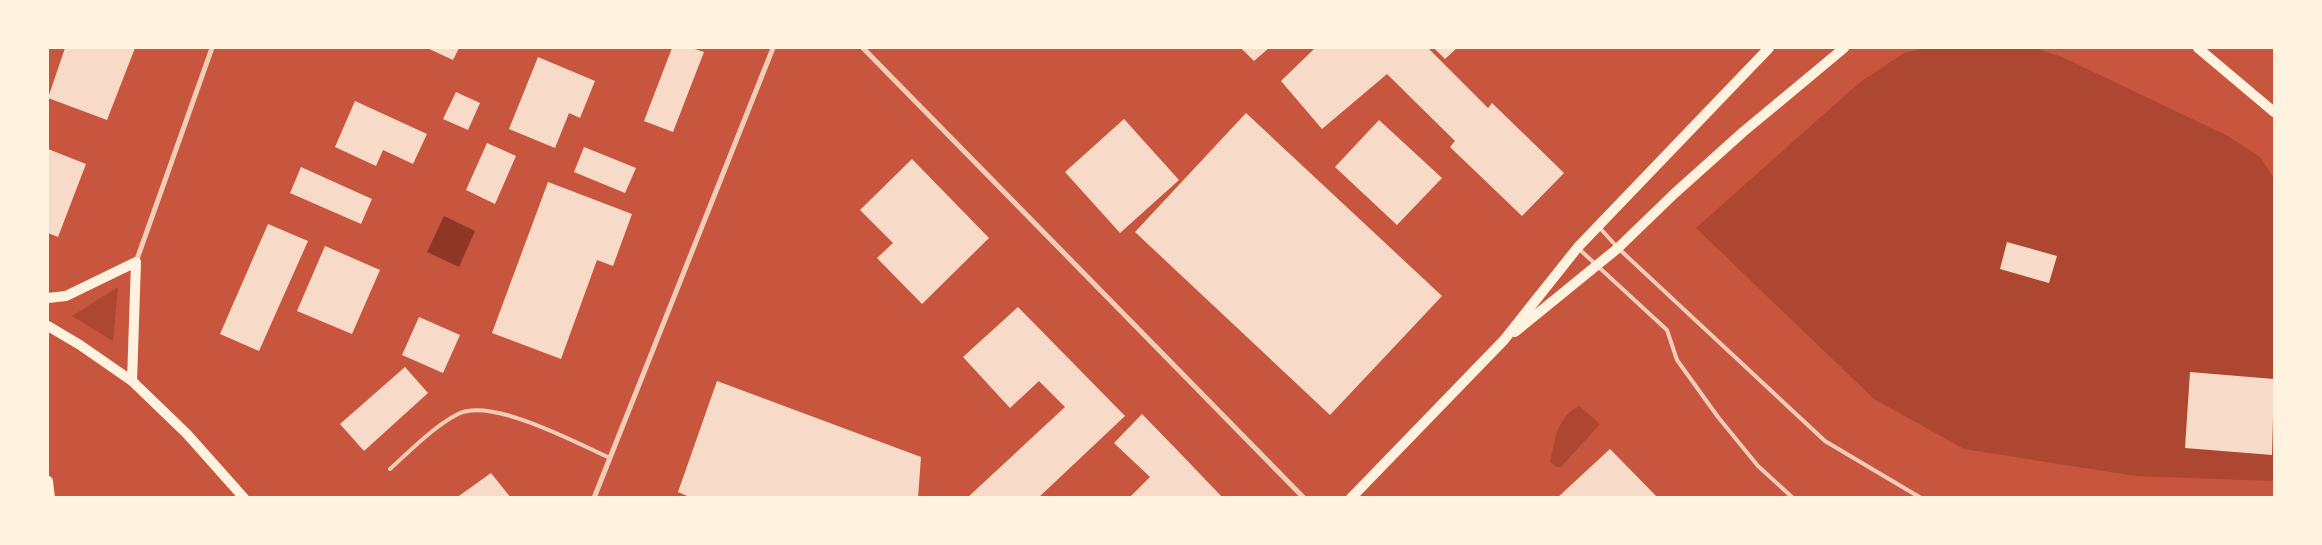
<svg xmlns="http://www.w3.org/2000/svg" width="2322" height="545" viewBox="0 0 2322 545" font-family="Lato,sans-serif">
	<style>
		.green { fill: #ae4732 }
		.water { fill: #8f3625 }
		.building { fill: #f7dbc8 }
		.lines { fill: none; stroke-linecap: round; stroke-linejoin: round }
		.service { stroke: #f1ccb7; stroke-width: 4 }
		.minor { stroke: #f1ccb7; stroke-width: 5 }
		.secondary { stroke: #fff3e0; stroke-width: 10 }
	</style>
	<rect width="100%" height="100%" fill="#c8553d"/>
	<path class="green" d="M 1925,48 L 2035,48 L 2062,57 L 2228,136 L 2260,157 L 2274,178 L 2274,481 L 2136,476 L 1964,449 L 1874,399 L 1696,228 L 1859,83 L 1904,53 Z
		M 118,287 L 113,341 L 72,316 Z
		M 1579,406 L 1600,424 L 1561,467 L 1557,467 L 1550,462 C 1555,439 1557,417 1579,406 Z"/>
	<path class="water" d="M 444,216 L 475,231 L 459,267 L 427,252 Z"/>
	<path class="building" d="M 65,48 L 135,48 L 107,120 L 48,98 Z
		M 427,48 L 459,48 L 453,60 Z
		M 672,48 L 692,48 L 704,52 L 673,132 L 644,121 Z
		M 1241,48 L 1269,48 L 1254,61 Z
		M 1315,48 L 1428,48 L 1488,108 L 1492,103 L 1564,173 L 1522,216 L 1450,147 L 1455,141 L 1387,74 L 1322,129 L 1281,81 Z
		M 1434,48 L 1457,48 L 1445,59 Z
		M 538,57 L 595,81 L 580,118 L 569,113 L 555,148 L 509,129 Z
		M 456,92 L 480,103 L 468,130 L 443,119 Z
		M 355,101 L 427,134 L 413,164 L 383,150 L 376,166 L 335,147 Z
		M 1246,113 L 1442,296 L 1330,415 L 1135,232 Z
		M 1124,119 L 1179,180 L 1120,233 L 1065,172 Z
		M 1379,120 L 1442,178 L 1397,225 L 1335,167 Z
		M 487,143 L 516,156 L 495,204 L 466,190 Z
		M 584,147 L 636,168 L 625,193 L 574,172 Z
		M 48,149 L 86,164 L 58,237 L 48,233 Z
		M 912,159 L 989,238 L 922,304 L 877,258 L 893,243 L 860,210 Z
		M 301,167 L 372,199 L 361,224 L 290,193 Z
		M 548,182 L 632,214 L 613,266 L 597,260 L 561,359 L 492,333 Z
		M 268,224 L 308,241 L 259,351 L 220,334 Z
		M 2007,242 L 2057,256 L 2049,283 L 2000,269 Z
		M 325,246 L 380,270 L 352,334 L 297,311 Z
		M 1018,307 L 1125,416 L 1038,498 L 967,498 L 1065,407 L 1039,381 L 1010,408 L 963,357 Z
		M 419,317 L 460,335 L 443,373 L 402,355 Z
		M 405,367 L 428,393 L 364,451 L 340,424 Z
		M 2190,372 L 2274,379 L 2272,455 L 2185,448 Z
		M 717,381 L 921,457 L 918,498 L 692,498 L 678,492 Z
		M 1142,414 L 1178,451 L 1222,497 L 1129,498 L 1150,477 L 1114,443 Z
		M 1610,449 L 1658,498 L 1557,498 Z
		M 491,473 L 511,498 L 456,498 Z"/>
	<g class="lines">
		<path class="service" d="M 1599,227 L 1618,248 L 1825,441 L 1921,498
			M 1578,248 L 1667,330 L 1677,360 L 1718,417 L 1758,466 L 1793,498
			M 390,469 C 411,450 433,427 458,414 C 491,397 577,443 610,458"/>
		<path class="minor" d="M 863,48 L 1304,498
			M 136,262 L 212,48
			M 594,498 L 773,48"/>
		<path class="secondary" d="M 2198,48 L 2274,112
			M 48,298 L 66,296 L 136,262 L 132,381
			M 48,326 L 80,345 L 132,381 L 187,434 L 244,498
			M 1515,332 L 1618,248 L 1675,193 L 1743,132 L 1844,48
			M 48,481 L 50,498
			M 1351,498 L 1504,340 L 1578,247 L 1769,48"/>
	</g>
	<rect width="2322" height="545" fill="none" stroke="#fff3e0" stroke-width="98"/>
</svg>
